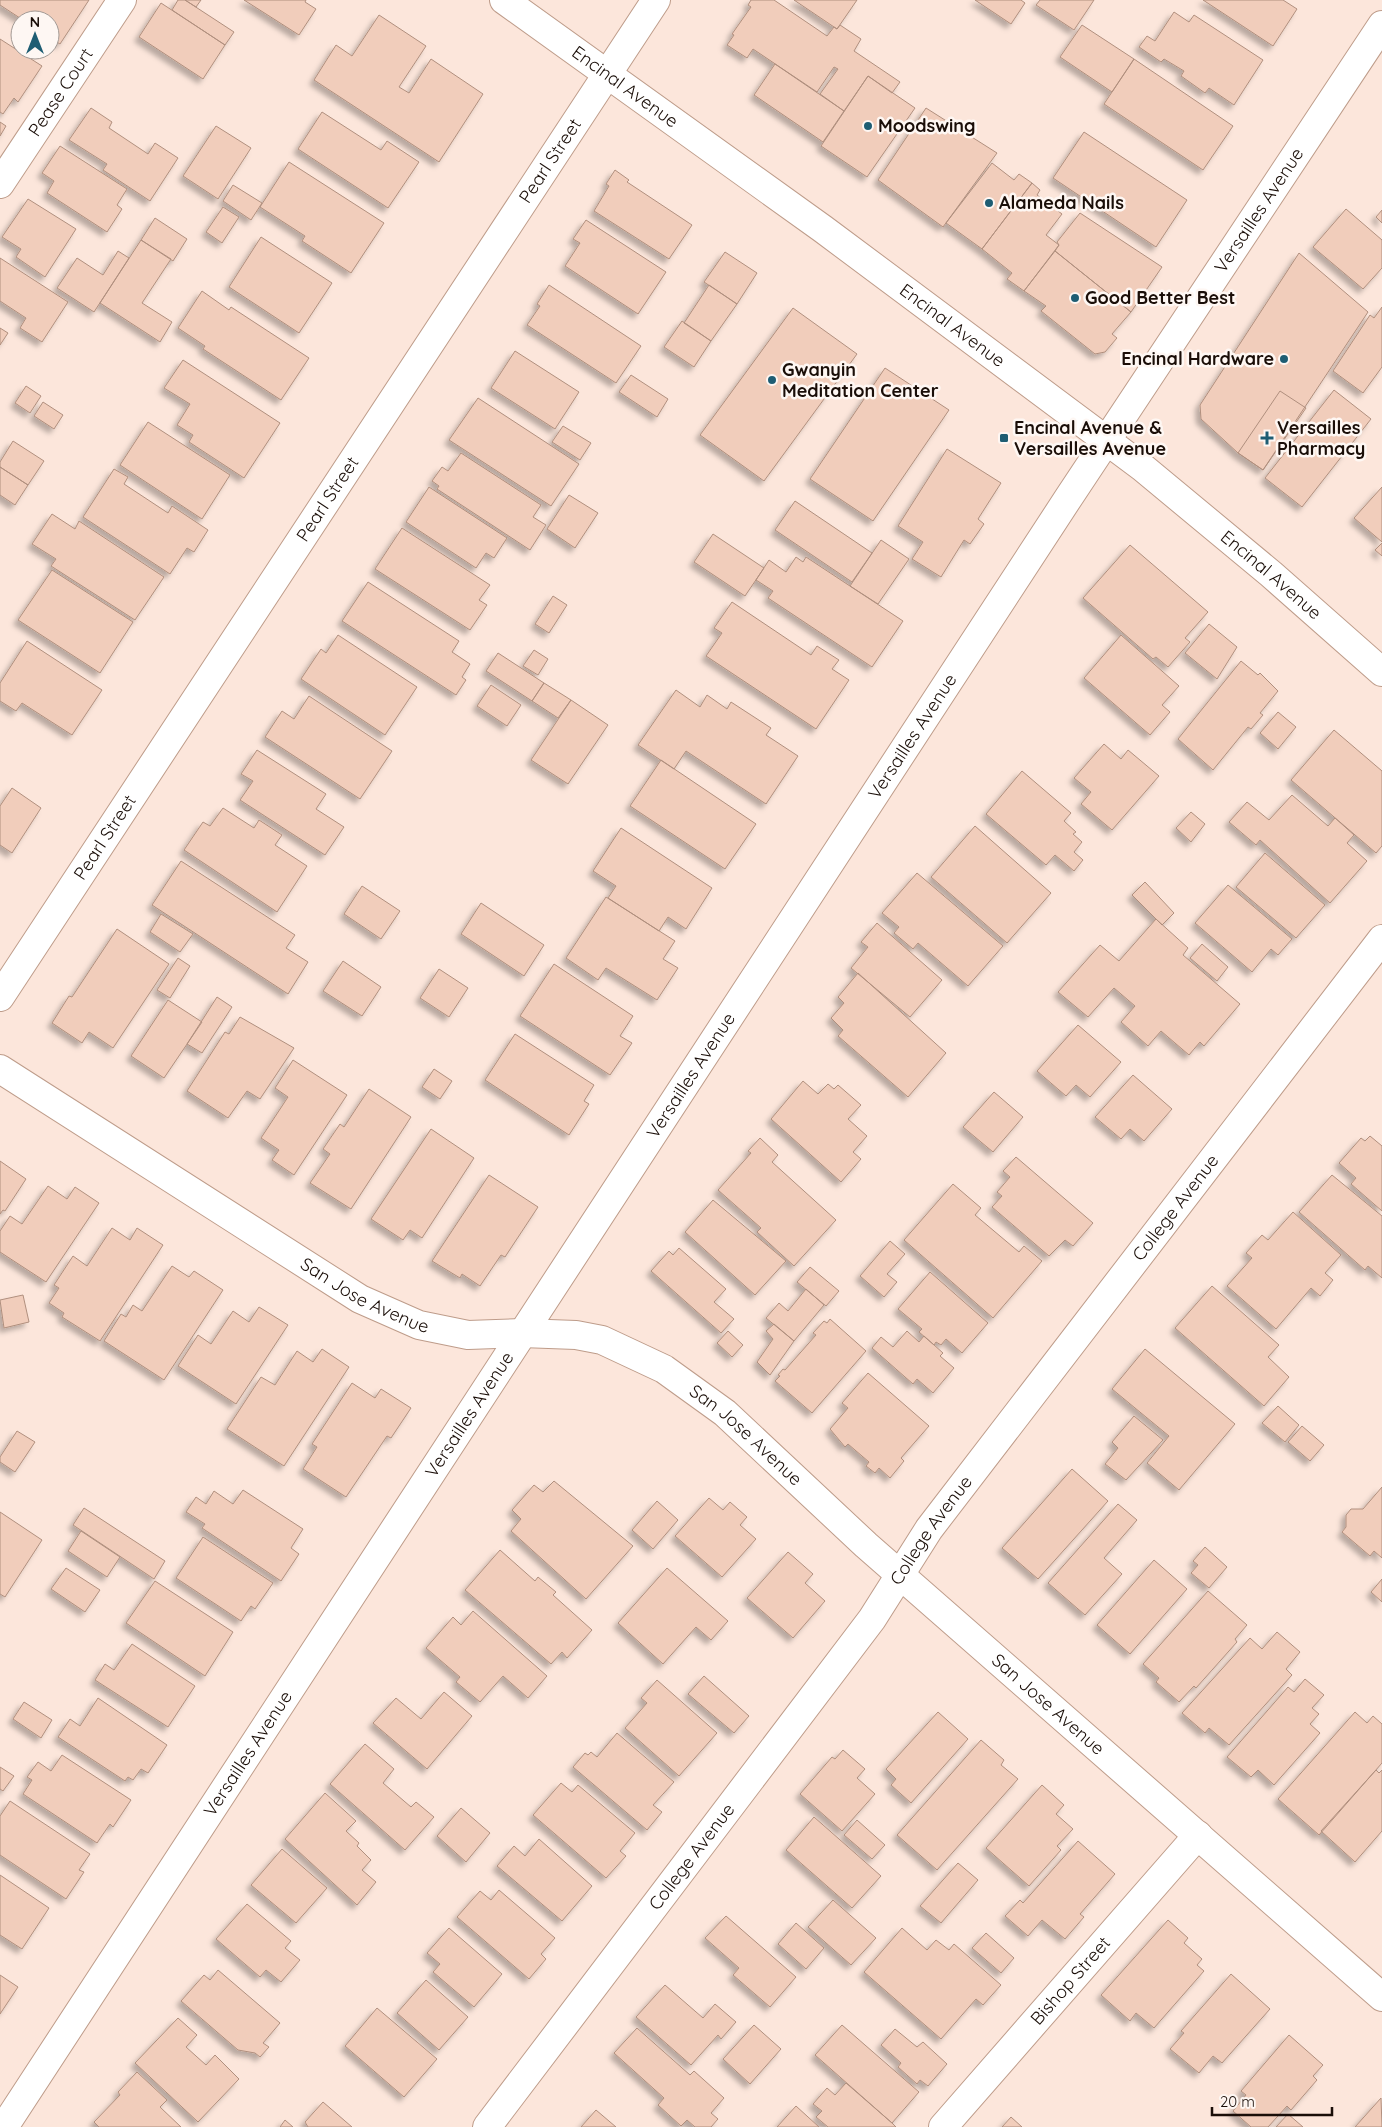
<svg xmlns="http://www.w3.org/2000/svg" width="1382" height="2127" viewBox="0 0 1382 2127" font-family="Quicksand,sans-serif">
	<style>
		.building { fill: #f1cdbb; stroke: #b08f7e; filter: url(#shadow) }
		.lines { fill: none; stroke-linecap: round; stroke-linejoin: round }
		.street-casing { stroke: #be9c8a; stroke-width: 30 }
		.secondary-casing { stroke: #be9c8a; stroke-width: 30 }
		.street { stroke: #fff; stroke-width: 28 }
		.secondary { stroke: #fff; stroke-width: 28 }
		.poi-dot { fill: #1e5d73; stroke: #fef7f3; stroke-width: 2 }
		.labels { text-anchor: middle; stroke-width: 5; stroke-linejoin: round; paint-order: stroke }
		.street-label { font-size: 18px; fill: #1a0e08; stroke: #fef7f3 }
		.poi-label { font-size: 18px; font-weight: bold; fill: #1a0e08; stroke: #fef7f3; text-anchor: start }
	</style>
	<defs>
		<filter id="shadow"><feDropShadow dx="-4.5" dy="4.5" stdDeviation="2.5" flood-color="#0004"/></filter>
	</defs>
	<rect width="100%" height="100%" fill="#fce6db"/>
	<path class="building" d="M 0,0 L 89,0 L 60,44 L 50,38 L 50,20 L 23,20 L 0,5 Z
		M 178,0 L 185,0 L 234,32 L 225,45 L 172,10 Z
		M 185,0 L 201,0 L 196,7 Z
		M 244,0 L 306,0 L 305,2 L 316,9 L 299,35 Z
		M 751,0 L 774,0 L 827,36 L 834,27 L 837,29 L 840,25 L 861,39 L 854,51 L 900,82 L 892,93 L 868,76 L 844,111 L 820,94 L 838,69 L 834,67 L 817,92 L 753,49 L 747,58 L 727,45 L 734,35 L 732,34 L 751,7 L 748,5 Z
		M 794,0 L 857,0 L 837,29 Z
		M 975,0 L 1021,0 L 1025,3 L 1011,24 Z
		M 1040,0 L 1094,0 L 1074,30 L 1036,5 Z
		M 1203,0 L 1283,0 L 1297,9 L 1273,46 Z
		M 161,3 L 225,45 L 203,79 L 139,37 Z
		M 1174,12 L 1189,22 L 1194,15 L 1263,60 L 1234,105 L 1209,88 L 1205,93 L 1181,76 L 1184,71 L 1164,59 L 1161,62 L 1139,47 L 1147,36 L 1155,41 Z
		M 379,15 L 426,46 L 399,87 L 409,93 L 431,59 L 483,94 L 439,162 L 314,80 L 336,45 L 352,56 Z
		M 1082,25 L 1134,59 L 1112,92 L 1060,57 Z
		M 0,39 L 42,66 L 18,102 L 14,98 L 3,114 L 0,112 Z
		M 1134,59 L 1233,126 L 1203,170 L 1104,104 Z
		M 775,64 L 844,111 L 823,142 L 754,95 Z
		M 868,76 L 915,108 L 867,177 L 821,146 Z
		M 91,108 L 112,122 L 109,128 L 148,154 L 155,143 L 178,158 L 150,201 L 103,170 L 107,164 L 69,140 Z
		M 926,108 L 997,153 L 943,227 L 878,180 Z
		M 322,112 L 381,150 L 387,141 L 419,162 L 388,208 L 298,149 Z
		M 0,122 L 6,126 L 0,136 Z
		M 216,126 L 251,148 L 218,199 L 183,176 Z
		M 1084,132 L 1187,200 L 1156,247 L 1053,178 Z
		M 60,146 L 127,189 L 117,205 L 122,209 L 107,232 L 47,193 L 54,181 L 42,173 Z
		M 289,162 L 384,223 L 351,273 L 302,241 L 305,236 L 260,207 Z
		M 992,163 L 1014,180 L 1019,174 L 1032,183 L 982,249 L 946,223 Z
		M 615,170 L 629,180 L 627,182 L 692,225 L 669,259 L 594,211 L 609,186 L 606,184 Z
		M 1032,183 L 1040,190 L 1037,195 L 1062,214 L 1046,235 L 1059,245 L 1024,291 L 1007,279 L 1012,273 L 982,249 Z
		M 233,185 L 262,203 L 251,220 L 223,201 Z
		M 28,199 L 76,229 L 45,277 L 16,257 L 21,249 L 2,237 Z
		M 223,207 L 239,217 L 222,243 L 206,232 Z
		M 1346,209 L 1382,240 L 1382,268 L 1363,289 L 1313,247 Z
		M 1382,210 L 1382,223 L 1376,217 Z
		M 1080,213 L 1162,267 L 1131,312 L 1055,251 L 1059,245 L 1057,242 Z
		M 155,218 L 187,239 L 173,261 L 141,240 Z
		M 586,220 L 666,272 L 638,314 L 565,266 L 580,243 L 573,239 Z
		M 261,237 L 332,283 L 299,333 L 229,287 Z
		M 141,240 L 171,259 L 142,303 L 172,322 L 160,342 L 100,303 Z
		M 118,251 L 129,258 L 94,312 L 57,288 L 77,258 L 103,275 Z
		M 1055,251 L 1131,312 L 1112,334 L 1117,338 L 1105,352 L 1095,354 L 1041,311 L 1046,306 L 1024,291 Z
		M 725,252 L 757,273 L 737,304 L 704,282 Z
		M 1299,253 L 1368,312 L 1263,470 L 1238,453 L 1201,419 L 1200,405 Z
		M 0,258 L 68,302 L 42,342 L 20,328 L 26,318 L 0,301 Z
		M 549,285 L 641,346 L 616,383 L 527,325 L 540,306 L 537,304 Z
		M 709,285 L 737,304 L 711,341 L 684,323 Z
		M 202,291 L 229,310 L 231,307 L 309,358 L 281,400 L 203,349 L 205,346 L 178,328 Z
		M 1382,307 L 1382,367 L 1363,393 L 1333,371 L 1370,315 L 1374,318 Z
		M 793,308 L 857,354 L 764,481 L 700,435 Z
		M 682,321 L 711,341 L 694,367 L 664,347 Z
		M 0,328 L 8,333 L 0,345 Z
		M 515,351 L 579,392 L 555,429 L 491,388 Z
		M 183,360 L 280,423 L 244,478 L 189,442 L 193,435 L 177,425 L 190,404 L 164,388 Z
		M 885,368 L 949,410 L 873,521 L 810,479 Z
		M 631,375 L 668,399 L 657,417 L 619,392 Z
		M 26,386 L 41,396 L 30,413 L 15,403 Z
		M 1334,390 L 1371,419 L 1302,507 L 1265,478 Z
		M 1280,391 L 1306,408 L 1263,470 L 1238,453 Z
		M 478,398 L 579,464 L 551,506 L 449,440 Z
		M 43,402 L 63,415 L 54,429 L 34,416 Z
		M 148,422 L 230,475 L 202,519 L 120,465 Z
		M 563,426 L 591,443 L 580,460 L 552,442 Z
		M 13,441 L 44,461 L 28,485 L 0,467 L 0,462 Z
		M 947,449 L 1001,483 L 978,519 L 984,524 L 970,544 L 964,540 L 941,577 L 912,559 L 923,542 L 898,526 Z
		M 461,453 L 541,505 L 533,517 L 546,525 L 530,550 L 437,489 L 439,486 L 432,481 L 442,467 L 448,471 Z
		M 0,467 L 28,485 L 15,505 L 0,495 Z
		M 114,469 L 128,477 L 124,484 L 168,513 L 172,506 L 208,530 L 194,552 L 187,548 L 170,574 L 83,517 Z
		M 429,487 L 507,538 L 494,558 L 486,553 L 476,568 L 406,522 Z
		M 1382,487 L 1382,542 L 1354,518 Z
		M 569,495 L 598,513 L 575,548 L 547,529 Z
		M 795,501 L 872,553 L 852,582 L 775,530 Z
		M 52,514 L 75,529 L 79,521 L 164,577 L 135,620 L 51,566 L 56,559 L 32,544 Z
		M 402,528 L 490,585 L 479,600 L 487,605 L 470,630 L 375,569 Z
		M 713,534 L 764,568 L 745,596 L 694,562 Z
		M 881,540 L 909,559 L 878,604 L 850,586 Z
		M 1382,543 L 1382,556 L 1375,550 Z
		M 1130,545 L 1208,612 L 1185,638 L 1190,642 L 1168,667 L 1156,657 L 1153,659 L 1083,598 Z
		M 796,557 L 803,562 L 806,557 L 903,621 L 872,667 L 768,598 L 773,591 L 756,580 L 769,560 L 786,572 Z
		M 52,570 L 133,622 L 100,673 L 18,620 Z
		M 368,582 L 459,641 L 452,652 L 470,664 L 462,677 L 466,680 L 456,695 L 342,621 Z
		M 553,596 L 567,605 L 549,633 L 535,624 Z
		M 732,602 L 811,655 L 817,646 L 839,660 L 832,669 L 849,680 L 816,729 L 706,656 L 722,633 L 714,628 Z
		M 1209,624 L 1237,647 L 1217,679 L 1185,653 Z
		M 338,635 L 417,687 L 385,735 L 301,679 L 321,649 L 326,653 Z
		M 1121,635 L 1179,686 L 1162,705 L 1170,712 L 1150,735 L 1084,678 Z
		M 27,641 L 102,690 L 72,735 L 22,703 L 16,711 L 0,701 L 0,683 Z
		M 534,650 L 548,659 L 538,675 L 523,666 Z
		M 498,653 L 544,683 L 532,701 L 486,671 Z
		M 1241,661 L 1258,675 L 1260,673 L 1278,691 L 1260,713 L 1263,715 L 1251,729 L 1248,727 L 1213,770 L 1178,739 Z
		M 544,683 L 571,700 L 558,718 L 532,701 Z
		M 491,685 L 521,705 L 507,726 L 477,706 Z
		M 676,690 L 700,707 L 707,695 L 727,709 L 731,702 L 771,728 L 766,735 L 798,756 L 766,804 L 686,751 L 674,769 L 638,745 Z
		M 309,696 L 392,751 L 360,799 L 265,737 L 282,711 L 294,719 Z
		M 571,700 L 608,725 L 568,784 L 531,760 Z
		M 1278,712 L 1296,727 L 1278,749 L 1260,733 Z
		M 1334,730 L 1382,771 L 1382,846 L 1376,853 L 1291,780 Z
		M 1104,744 L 1121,759 L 1128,750 L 1159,776 L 1112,830 L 1081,804 L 1091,792 L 1074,778 Z
		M 257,750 L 326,794 L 316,809 L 344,827 L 325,855 L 240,800 L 253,781 L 241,774 Z
		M 661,760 L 756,824 L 725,869 L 630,806 Z
		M 1022,771 L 1071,813 L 1064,821 L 1076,832 L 1073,834 L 1082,842 L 1074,852 L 1083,860 L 1074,871 L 1055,855 L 1046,865 L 986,814 Z
		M 12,788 L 41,808 L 12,853 L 0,845 L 0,806 Z
		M 1292,795 L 1328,826 L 1335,818 L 1354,835 L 1347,843 L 1367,861 L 1330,903 L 1260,840 L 1256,845 L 1229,822 L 1247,802 L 1269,820 Z
		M 223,808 L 254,828 L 259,820 L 282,835 L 275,845 L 307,866 L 277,912 L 184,850 L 203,822 L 210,826 Z
		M 1191,812 L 1205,824 L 1191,842 L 1176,828 Z
		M 975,826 L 1051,893 L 1007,943 L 931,877 Z
		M 621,828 L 712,888 L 686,929 L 668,917 L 659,931 L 608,898 L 616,886 L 593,871 Z
		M 1265,853 L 1325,905 L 1296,938 L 1236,887 Z
		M 181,861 L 295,935 L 286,948 L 308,962 L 288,994 L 152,905 Z
		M 917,873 L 1003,946 L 968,986 L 918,943 L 913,949 L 894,933 L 899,927 L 882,913 Z
		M 1145,882 L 1174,913 L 1162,925 L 1132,895 Z
		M 1228,885 L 1292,939 L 1278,955 L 1271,949 L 1252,972 L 1195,923 Z
		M 362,886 L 400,911 L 381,939 L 344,914 Z
		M 606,897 L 675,941 L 663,959 L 678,968 L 657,1000 L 606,968 L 598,980 L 566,958 Z
		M 481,903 L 544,945 L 524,976 L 461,934 Z
		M 161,914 L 193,934 L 180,952 L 150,932 Z
		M 1156,919 L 1188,948 L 1183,955 L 1240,1004 L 1204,1046 L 1200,1042 L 1189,1055 L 1161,1031 L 1148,1046 L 1121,1022 L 1135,1006 L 1114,988 L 1088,1017 L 1058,992 L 1100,945 L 1119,961 Z
		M 877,923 L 942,980 L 910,1017 L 851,968 L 868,947 L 861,942 Z
		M 117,929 L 169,964 L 113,1048 L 89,1032 L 82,1043 L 52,1023 L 69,996 L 72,997 Z
		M 1202,944 L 1228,967 L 1217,981 L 1190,958 Z
		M 178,958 L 190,966 L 170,998 L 157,990 Z
		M 343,961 L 381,987 L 362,1016 L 323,991 Z
		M 554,964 L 633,1016 L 620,1036 L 632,1043 L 610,1075 L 520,1016 Z
		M 439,969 L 468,988 L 449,1017 L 420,998 Z
		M 858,973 L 946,1053 L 908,1097 L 838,1036 L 843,1030 L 831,1018 L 844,1003 L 838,997 Z
		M 217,997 L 232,1007 L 202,1053 L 187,1044 Z
		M 168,1000 L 202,1022 L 164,1078 L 131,1056 Z
		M 240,1017 L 294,1048 L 260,1099 L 247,1091 L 228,1118 L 187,1091 L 225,1032 L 229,1034 Z
		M 1078,1025 L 1121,1062 L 1090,1097 L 1076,1085 L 1066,1096 L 1037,1071 Z
		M 515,1034 L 594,1085 L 584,1101 L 589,1104 L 569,1135 L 485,1080 Z
		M 293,1060 L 347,1095 L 294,1175 L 272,1160 L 279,1150 L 261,1138 L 288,1097 L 275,1088 Z
		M 434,1069 L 452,1081 L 440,1099 L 422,1087 Z
		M 1133,1075 L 1172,1109 L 1144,1141 L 1130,1129 L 1121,1139 L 1095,1117 Z
		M 803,1081 L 818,1094 L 828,1084 L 834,1089 L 838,1085 L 861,1105 L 848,1119 L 867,1136 L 853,1152 L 861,1159 L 841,1182 L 771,1119 Z
		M 369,1089 L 411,1117 L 351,1209 L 310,1183 L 330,1154 L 323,1149 L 340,1124 L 344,1127 Z
		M 994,1092 L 1023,1117 L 993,1152 L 963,1127 Z
		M 431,1129 L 474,1158 L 422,1238 L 410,1230 L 403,1240 L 371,1219 Z
		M 1370,1136 L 1382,1146 L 1382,1211 L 1351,1184 L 1356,1178 L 1339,1163 L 1361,1138 L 1365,1141 Z
		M 760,1138 L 778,1155 L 772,1162 L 836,1220 L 794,1266 L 757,1232 L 761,1228 L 718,1190 L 751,1153 L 748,1151 Z
		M 1016,1157 L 1093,1223 L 1073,1246 L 1065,1240 L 1049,1256 L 992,1207 L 1002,1196 L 997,1192 L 1010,1177 L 1003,1171 Z
		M 0,1161 L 26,1179 L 5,1211 L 3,1210 L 0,1214 Z
		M 489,1175 L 538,1207 L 505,1257 L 501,1255 L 480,1286 L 462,1274 L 460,1278 L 432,1261 Z
		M 1332,1175 L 1382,1216 L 1382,1278 L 1368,1266 L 1365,1270 L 1299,1212 Z
		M 953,1184 L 981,1208 L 975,1215 L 1019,1252 L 1024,1246 L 1042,1261 L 993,1318 L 904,1240 Z
		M 48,1186 L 67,1199 L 75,1187 L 99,1203 L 46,1282 L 0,1252 L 0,1231 L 10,1216 L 22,1224 Z
		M 713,1200 L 786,1261 L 755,1295 L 685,1232 Z
		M 1293,1212 L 1341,1255 L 1325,1273 L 1333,1280 L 1320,1296 L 1311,1288 L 1276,1329 L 1227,1286 L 1252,1258 L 1246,1253 L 1262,1235 L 1268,1240 Z
		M 112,1228 L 130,1240 L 137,1228 L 163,1245 L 100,1341 L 62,1317 L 64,1313 L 49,1303 L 59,1288 L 54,1285 L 73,1256 L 87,1266 Z
		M 890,1241 L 905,1254 L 887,1274 L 897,1282 L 884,1297 L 860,1276 Z
		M 679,1248 L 726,1289 L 714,1302 L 734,1319 L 721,1333 L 651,1271 L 669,1251 L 673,1255 Z
		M 172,1266 L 189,1277 L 194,1271 L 223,1290 L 164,1380 L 104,1341 L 121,1314 L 126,1317 L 133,1305 L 142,1311 Z
		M 810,1267 L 839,1291 L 826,1306 L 797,1282 Z
		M 930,1272 L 988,1323 L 962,1353 L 946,1339 L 941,1345 L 936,1342 L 934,1345 L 919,1332 L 922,1329 L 898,1309 Z
		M 1212,1286 L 1279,1345 L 1268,1357 L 1289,1377 L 1264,1406 L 1175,1328 Z
		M 806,1289 L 824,1305 L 794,1341 L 766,1318 L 779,1303 L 788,1311 Z
		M 23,1295 L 29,1322 L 4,1328 L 0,1300 Z
		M 259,1307 L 288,1325 L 236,1404 L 178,1366 L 198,1335 L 211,1344 L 233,1311 L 249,1322 Z
		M 830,1319 L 866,1351 L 812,1413 L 775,1381 L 780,1376 L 778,1375 L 783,1369 L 785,1370 L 816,1335 L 813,1333 L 824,1321 L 827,1323 Z
		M 774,1324 L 794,1341 L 770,1375 L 757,1362 L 773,1339 L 766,1331 Z
		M 728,1331 L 743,1345 L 732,1357 L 717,1343 Z
		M 907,1331 L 919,1342 L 924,1336 L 943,1353 L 940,1356 L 954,1368 L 933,1393 L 917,1379 L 913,1384 L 872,1348 L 881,1337 L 893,1347 Z
		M 322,1349 L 349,1367 L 284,1466 L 227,1429 L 261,1377 L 275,1385 L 297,1351 L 313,1362 Z
		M 1145,1349 L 1235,1424 L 1179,1490 L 1147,1463 L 1169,1436 L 1112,1389 Z
		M 868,1373 L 929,1426 L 901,1458 L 904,1461 L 890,1478 L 879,1468 L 875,1473 L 866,1466 L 869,1462 L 848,1444 L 845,1447 L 830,1429 L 848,1408 L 842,1403 Z
		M 352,1383 L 375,1398 L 381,1389 L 411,1408 L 391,1438 L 387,1436 L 346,1497 L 303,1469 L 317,1447 L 312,1444 Z
		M 1278,1406 L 1299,1425 L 1285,1442 L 1262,1423 Z
		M 1134,1416 L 1163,1440 L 1126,1480 L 1105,1464 L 1118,1448 L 1112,1442 Z
		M 1302,1426 L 1324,1445 L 1310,1461 L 1288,1442 Z
		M 17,1431 L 35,1442 L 15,1472 L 0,1462 L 0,1457 Z
		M 1072,1469 L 1108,1501 L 1038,1579 L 1002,1548 Z
		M 554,1481 L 633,1546 L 586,1599 L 511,1531 L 521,1519 L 512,1510 L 534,1485 L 543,1492 Z
		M 1382,1487 L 1382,1558 L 1374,1551 L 1370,1556 L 1342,1532 L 1346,1527 L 1346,1515 L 1351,1509 L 1363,1509 Z
		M 243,1490 L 303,1529 L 291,1548 L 299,1554 L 281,1581 L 202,1528 L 205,1524 L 186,1512 L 196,1497 L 206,1504 L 214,1491 L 233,1504 Z
		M 709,1498 L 723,1510 L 730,1502 L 747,1517 L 740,1525 L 756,1539 L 722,1577 L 675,1536 Z
		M 657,1501 L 678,1520 L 653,1549 L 632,1530 Z
		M 1118,1504 L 1137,1520 L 1104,1558 L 1122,1574 L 1085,1615 L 1048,1583 Z
		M 84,1508 L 165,1561 L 154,1579 L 73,1525 Z
		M 0,1512 L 42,1540 L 5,1597 L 0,1594 Z
		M 81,1531 L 120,1557 L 107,1577 L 68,1551 Z
		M 203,1537 L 273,1583 L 255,1609 L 251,1606 L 241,1621 L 176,1578 Z
		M 1205,1547 L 1227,1567 L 1209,1588 L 1191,1573 L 1198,1565 L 1193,1561 Z
		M 500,1550 L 535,1581 L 538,1577 L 556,1592 L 553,1595 L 592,1630 L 567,1658 L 562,1652 L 551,1664 L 465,1590 Z
		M 788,1552 L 813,1574 L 805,1583 L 825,1601 L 793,1638 L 747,1598 Z
		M 1154,1560 L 1187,1589 L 1130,1654 L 1097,1625 Z
		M 66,1568 L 100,1590 L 85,1612 L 51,1589 Z
		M 667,1568 L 728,1621 L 711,1640 L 696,1627 L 663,1664 L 618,1623 Z
		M 1382,1579 L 1382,1602 L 1371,1592 Z
		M 155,1581 L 233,1632 L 205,1676 L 126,1623 Z
		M 1208,1591 L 1247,1625 L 1235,1639 L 1237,1642 L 1196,1688 L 1194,1686 L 1179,1702 L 1156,1682 L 1159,1678 L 1143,1664 Z
		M 473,1611 L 547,1676 L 528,1698 L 503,1676 L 480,1702 L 456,1682 L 460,1677 L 426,1648 L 453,1617 L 461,1625 Z
		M 1277,1632 L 1300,1652 L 1286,1669 L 1292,1675 L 1229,1745 L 1209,1728 L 1205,1733 L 1182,1713 L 1250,1638 L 1262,1649 Z
		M 132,1644 L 195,1686 L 168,1727 L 95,1680 L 105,1664 L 114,1670 Z
		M 704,1676 L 749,1716 L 734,1733 L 688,1694 Z
		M 1305,1679 L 1324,1695 L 1312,1708 L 1319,1714 L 1310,1724 L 1320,1733 L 1274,1785 L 1258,1770 L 1251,1777 L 1227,1757 L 1288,1687 L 1294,1692 Z
		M 657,1680 L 717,1733 L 679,1776 L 625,1728 L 647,1703 L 641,1698 Z
		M 444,1692 L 472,1716 L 427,1769 L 373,1723 L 396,1698 L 421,1719 Z
		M 98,1698 L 167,1745 L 148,1773 L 141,1769 L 133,1780 L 128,1777 L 125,1781 L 58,1737 L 70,1719 L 80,1726 Z
		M 24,1702 L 52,1720 L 41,1738 L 13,1719 Z
		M 938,1712 L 968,1739 L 911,1803 L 891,1785 L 896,1779 L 886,1769 Z
		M 1355,1712 L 1367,1723 L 1373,1716 L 1382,1724 L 1382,1763 L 1319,1835 L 1278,1799 Z
		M 617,1733 L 674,1782 L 653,1805 L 662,1812 L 647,1830 L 573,1767 L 585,1753 L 588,1755 L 591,1752 L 597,1757 Z
		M 981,1740 L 1004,1760 L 1001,1765 L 1018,1779 L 937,1870 L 897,1835 Z
		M 365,1744 L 394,1769 L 383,1783 L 411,1807 L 416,1802 L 434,1817 L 405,1850 L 330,1784 Z
		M 843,1750 L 865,1769 L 857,1778 L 875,1794 L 842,1831 L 800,1794 L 832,1757 L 835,1759 Z
		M 62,1755 L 131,1800 L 113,1827 L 110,1824 L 97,1843 L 23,1794 L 32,1780 L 27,1777 L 38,1762 L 51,1771 Z
		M 0,1767 L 14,1776 L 3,1791 L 0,1789 Z
		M 1376,1770 L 1379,1773 L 1382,1770 L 1382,1831 L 1355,1862 L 1321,1831 Z
		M 561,1783 L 572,1792 L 578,1785 L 635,1833 L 620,1851 L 626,1856 L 606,1878 L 533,1815 Z
		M 1042,1785 L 1064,1805 L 1056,1814 L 1073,1829 L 1057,1846 L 1061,1850 L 1029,1886 L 986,1848 Z
		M 325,1793 L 356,1821 L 346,1831 L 359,1843 L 357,1846 L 371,1860 L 362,1870 L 376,1882 L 357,1905 L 285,1839 Z
		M 10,1801 L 90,1854 L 79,1870 L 84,1872 L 66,1899 L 0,1855 L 0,1816 Z
		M 461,1808 L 490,1833 L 466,1862 L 437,1836 Z
		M 814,1817 L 881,1876 L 852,1908 L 786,1850 Z
		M 857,1820 L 885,1845 L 872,1859 L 844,1835 Z
		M 539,1839 L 592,1886 L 562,1921 L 497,1866 L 514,1846 L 525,1856 Z
		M 1078,1841 L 1115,1874 L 1080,1914 L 1084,1917 L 1065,1939 L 1042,1920 L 1028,1936 L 1005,1916 L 1020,1900 L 1023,1903 Z
		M 282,1849 L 327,1888 L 296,1923 L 251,1885 Z
		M 958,1863 L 978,1880 L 941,1923 L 920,1906 Z
		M 0,1875 L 49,1908 L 22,1949 L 0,1935 Z
		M 499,1890 L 555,1938 L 541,1954 L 546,1959 L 529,1979 L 457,1917 L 480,1891 L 491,1900 Z
		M 833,1900 L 876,1938 L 851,1965 L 808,1927 Z
		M 247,1904 L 291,1941 L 285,1948 L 300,1960 L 281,1982 L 266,1970 L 260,1977 L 216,1939 Z
		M 726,1916 L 796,1977 L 770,2007 L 733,1975 L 739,1968 L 705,1938 Z
		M 1168,1920 L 1188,1938 L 1184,1943 L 1202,1959 L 1197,1965 L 1204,1971 L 1154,2028 L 1136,2013 L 1130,2021 L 1101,1995 Z
		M 796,1923 L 824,1948 L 806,1969 L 778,1944 Z
		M 449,1928 L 502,1974 L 474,2007 L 433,1972 L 440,1964 L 427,1953 Z
		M 902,1928 L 927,1950 L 936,1940 L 949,1950 L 954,1944 L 1001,1985 L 983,2005 L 976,1999 L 941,2039 L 864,1972 Z
		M 986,1933 L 1014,1958 L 1001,1973 L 972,1948 Z
		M 218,1970 L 280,2023 L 263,2043 L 269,2047 L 260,2057 L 255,2053 L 238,2050 L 181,2001 L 204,1975 L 210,1980 Z
		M 1231,1974 L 1270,2009 L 1222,2063 L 1213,2056 L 1199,2073 L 1170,2049 L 1184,2033 L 1181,2031 Z
		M 0,1975 L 18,1987 L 0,2014 Z
		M 426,1980 L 468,2017 L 439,2050 L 397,2013 Z
		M 665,1985 L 703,2018 L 715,2004 L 736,2022 L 721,2039 L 718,2035 L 691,2065 L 636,2017 Z
		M 377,2008 L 437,2059 L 404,2097 L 345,2046 Z
		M 178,2018 L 197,2035 L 186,2047 L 206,2065 L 215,2055 L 239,2079 L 198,2122 L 135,2063 Z
		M 754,2025 L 781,2049 L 750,2084 L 723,2059 Z
		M 842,2025 L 919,2092 L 892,2123 L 815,2055 Z
		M 637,2028 L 690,2075 L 694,2071 L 724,2098 L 711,2113 L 718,2119 L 711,2127 L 695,2127 L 687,2120 L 681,2126 L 658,2105 L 664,2098 L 614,2053 Z
		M 895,2029 L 917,2047 L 923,2042 L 947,2064 L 928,2086 L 920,2080 L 917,2084 L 898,2067 L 901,2063 L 881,2045 Z
		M 1289,2035 L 1323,2065 L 1313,2076 L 1317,2080 L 1291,2110 L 1287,2106 L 1268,2127 L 1251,2127 L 1233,2111 L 1246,2095 L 1241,2091 Z
		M 137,2072 L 167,2100 L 160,2107 L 181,2127 L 99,2127 L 94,2122 L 120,2095 L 118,2092 Z
		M 846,2083 L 892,2123 L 896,2127 L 828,2127 L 816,2117 L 822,2111 L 813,2104 L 827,2088 L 835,2095 Z
		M 1381,2098 L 1382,2127 L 1355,2127 Z
		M 323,2102 L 352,2127 L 308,2127 L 305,2122 Z
		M 796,2106 L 819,2127 L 777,2127 Z
		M 596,2110 L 616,2127 L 581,2127 Z
		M 1288,2114 L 1303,2127 L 1276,2127 Z
		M 1011,2117 L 1022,2127 L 1002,2127 Z
		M 285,2120 L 293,2127 L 280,2127 Z"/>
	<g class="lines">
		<defs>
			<g id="street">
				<path id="s1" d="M 0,184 L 122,0"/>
				<path id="s2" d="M 0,997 L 656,0"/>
				<path id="s3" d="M 0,1069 L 360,1299 L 419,1325 L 468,1335 L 522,1333 L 576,1335 L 602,1340 L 664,1369 L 725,1413 L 866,1545 L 1382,1997"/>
				<path id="s4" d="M 4,2127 L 1069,497 L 1382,25"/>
				<path id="s5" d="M 487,2127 L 872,1619 L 929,1529 L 1382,939"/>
				<path id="s6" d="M 943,2127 L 1198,1835"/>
			</g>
			<g id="secondary">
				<path id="s7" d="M 504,0 L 823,229 L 1142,467 L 1271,574 L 1382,672"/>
			</g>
		</defs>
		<use href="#street" class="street-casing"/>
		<use href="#secondary" class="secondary-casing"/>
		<use href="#street" class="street"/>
		<use href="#secondary" class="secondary"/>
	</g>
	<g class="poi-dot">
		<circle cx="868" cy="126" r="5"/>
		<circle cx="989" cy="203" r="5"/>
		<circle cx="1075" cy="298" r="5"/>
		<circle cx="1284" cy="359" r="5"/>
		<circle cx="772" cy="380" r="5"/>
		<rect x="999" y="433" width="10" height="10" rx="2.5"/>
		<path d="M1264.5 430.5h5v5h5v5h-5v5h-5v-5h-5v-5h5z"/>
	</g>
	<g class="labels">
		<g class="street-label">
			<text dy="6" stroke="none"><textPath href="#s7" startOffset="149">Encinal Avenue</textPath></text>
			<text dy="6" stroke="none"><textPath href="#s1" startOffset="110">Pease Court</textPath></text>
			<text dy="6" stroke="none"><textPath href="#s2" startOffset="1001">Pearl Street</textPath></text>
			<text dy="6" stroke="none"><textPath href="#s4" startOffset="2291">Versailles Avenue</textPath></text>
			<text dy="6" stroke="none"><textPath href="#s7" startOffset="554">Encinal Avenue</textPath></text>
			<text dy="6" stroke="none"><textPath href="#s2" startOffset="596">Pearl Street</textPath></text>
			<text dy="6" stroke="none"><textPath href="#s7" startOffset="959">Encinal Avenue</textPath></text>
			<text dy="6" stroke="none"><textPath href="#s4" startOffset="1661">Versailles Avenue</textPath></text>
			<text dy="6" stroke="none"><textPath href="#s2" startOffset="191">Pearl Street</textPath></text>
			<text dy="6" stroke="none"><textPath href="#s4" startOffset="1256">Versailles Avenue</textPath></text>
			<text dy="6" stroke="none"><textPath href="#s5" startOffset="1149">College Avenue</textPath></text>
			<text dy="6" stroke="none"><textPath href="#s3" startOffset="430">San Jose Avenue</textPath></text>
			<text dy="6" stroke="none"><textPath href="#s4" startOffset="851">Versailles Avenue</textPath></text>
			<text dy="6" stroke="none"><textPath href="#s3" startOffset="850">San Jose Avenue</textPath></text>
			<text dy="6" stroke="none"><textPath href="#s5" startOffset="744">College Avenue</textPath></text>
			<text dy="6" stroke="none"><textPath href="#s3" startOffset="1255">San Jose Avenue</textPath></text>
			<text dy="6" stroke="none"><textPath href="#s4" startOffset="446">Versailles Avenue</textPath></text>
			<text dy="6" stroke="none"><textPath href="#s5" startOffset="339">College Avenue</textPath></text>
			<text dy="6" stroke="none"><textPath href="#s6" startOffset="194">Bishop Street</textPath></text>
		</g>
		<g class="poi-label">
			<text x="878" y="132">Moodswing</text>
			<text x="999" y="209">Alameda Nails</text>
			<text x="1085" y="304">Good Better Best</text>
			<text x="1274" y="365" text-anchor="end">Encinal Hardware</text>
			<text x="782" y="376">Gwanyin<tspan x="782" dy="21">Meditation Center</tspan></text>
			<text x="1014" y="434">Encinal Avenue &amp;<tspan x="1014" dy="21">Versailles Avenue</tspan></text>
			<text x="1277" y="434">Versailles<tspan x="1277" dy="21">Pharmacy</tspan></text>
		</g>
	</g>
	<g transform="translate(35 35)"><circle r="24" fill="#fef7f3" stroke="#a39a95"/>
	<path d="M0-4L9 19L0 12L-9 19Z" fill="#1e5d73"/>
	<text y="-8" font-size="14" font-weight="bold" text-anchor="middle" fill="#1a0e08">N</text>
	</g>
	<path d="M1212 2107v8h120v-8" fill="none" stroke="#1a0e08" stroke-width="2.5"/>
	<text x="1220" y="2107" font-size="15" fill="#1a0e08" stroke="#fef7f3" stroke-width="4" paint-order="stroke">20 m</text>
</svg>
